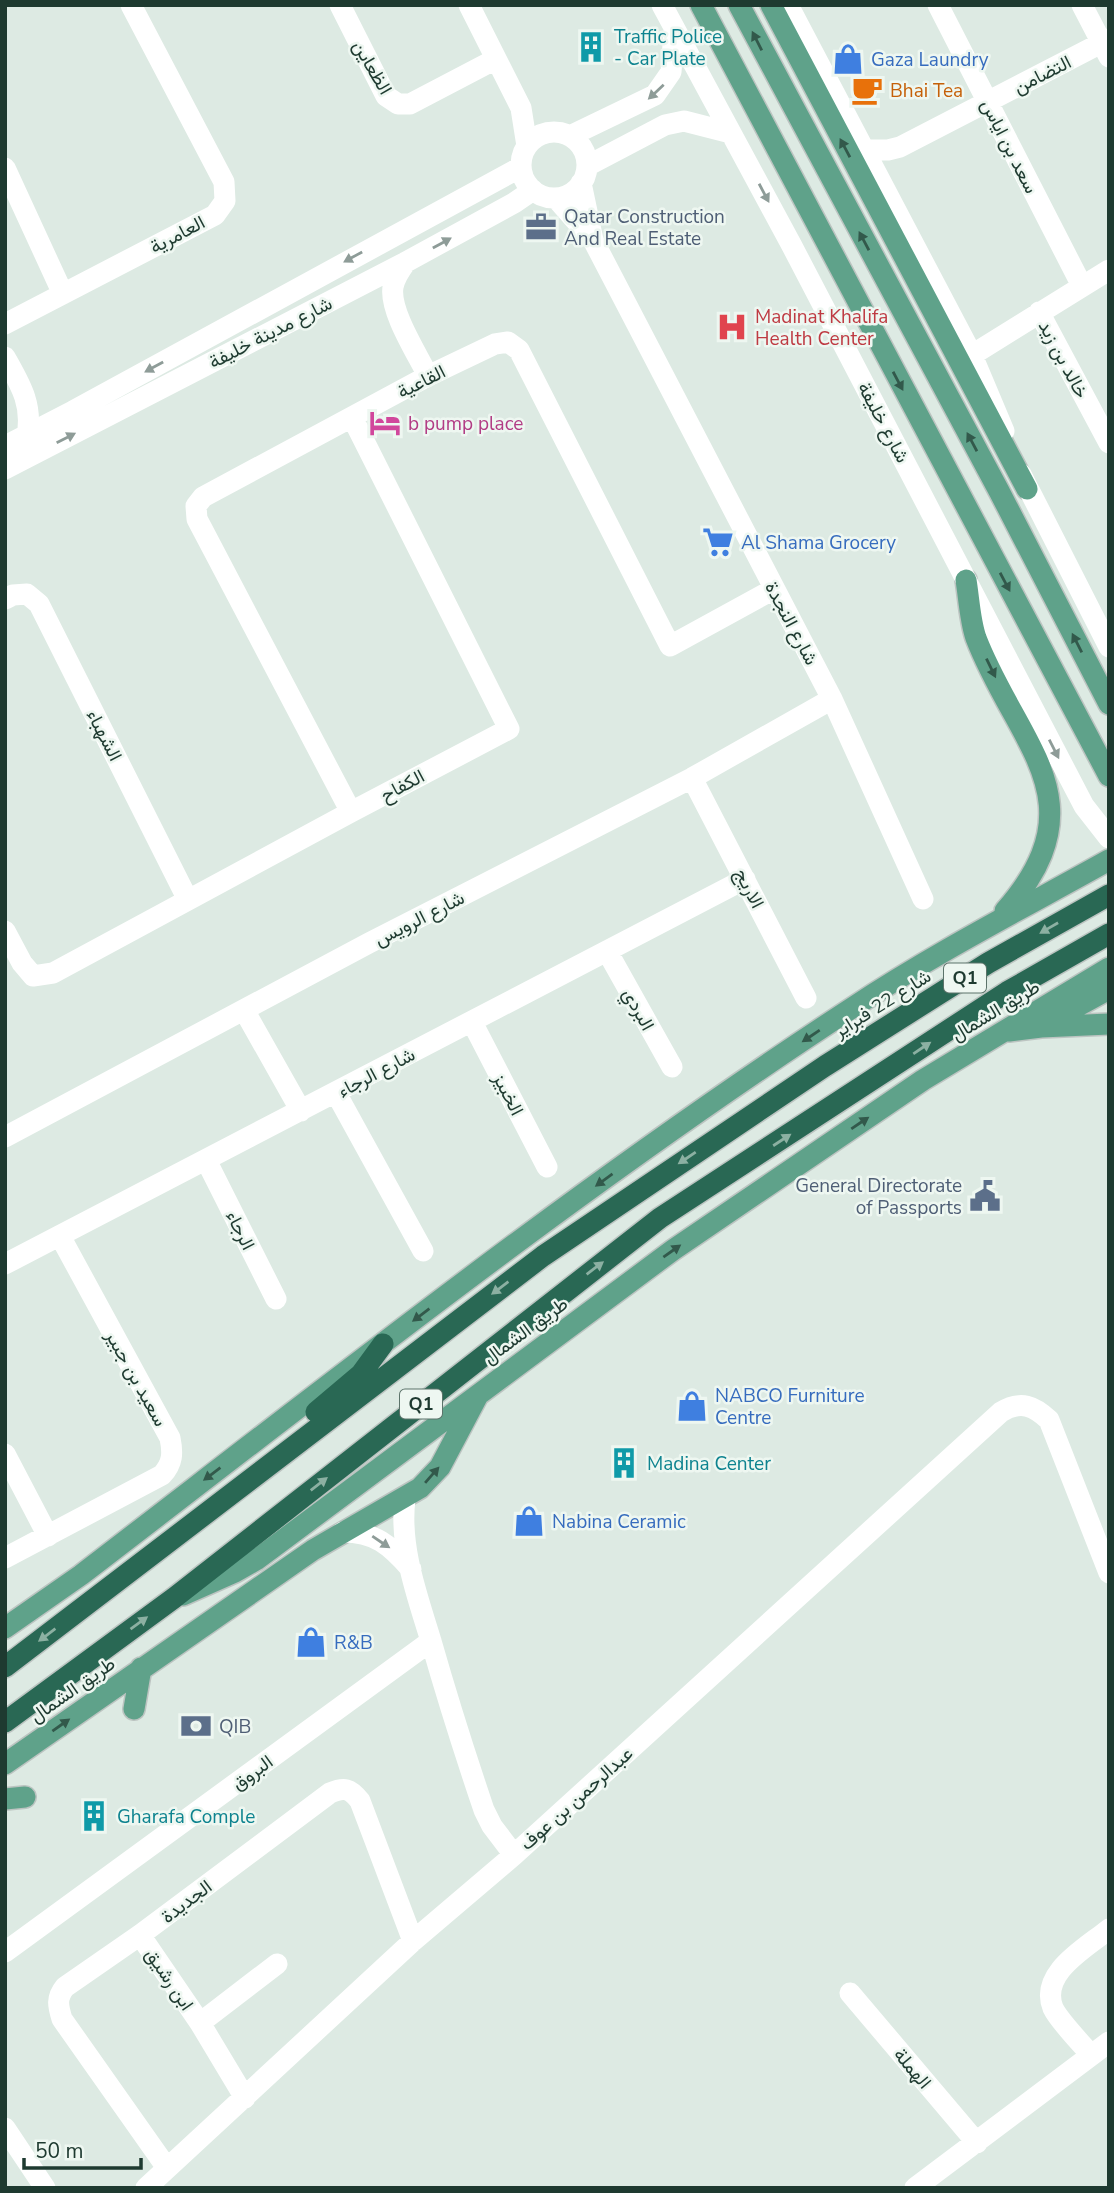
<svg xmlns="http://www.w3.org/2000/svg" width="1114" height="2193" viewBox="0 0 1114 2193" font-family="'Nunito Sans',Vazirmatn,sans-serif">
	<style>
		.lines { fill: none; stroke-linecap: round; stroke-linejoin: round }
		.major-casing { stroke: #bcc4c1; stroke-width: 24 }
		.highway-casing { stroke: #bcc4c1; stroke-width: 24 }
		.minor { stroke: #fff; stroke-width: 21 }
		.major { stroke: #5fa28a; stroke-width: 21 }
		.highway { stroke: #296854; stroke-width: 21 }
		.oneway { fill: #32594b }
		.oneway2 { fill: #8e9c98 }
		.oneway3 { fill: #8cb0a2 }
		.labels { text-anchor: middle; stroke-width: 5; stroke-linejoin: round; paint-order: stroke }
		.shield { fill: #eef7f1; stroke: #5c736a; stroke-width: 2 }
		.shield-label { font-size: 18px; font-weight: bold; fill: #1e3a30 }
		.culture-label { font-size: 19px; fill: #0d838f; stroke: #eef7f1; text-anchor: start }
		.shop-label { font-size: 19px; fill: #366cbe; stroke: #eef7f1; text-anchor: start }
		.street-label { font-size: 19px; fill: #1e3a30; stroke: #eef7f1 }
		.food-label { font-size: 19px; fill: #c56008; stroke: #eef7f1; text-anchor: start }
		.service-label { font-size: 19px; fill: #4e5e75; stroke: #eef7f1; text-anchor: start }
		.health-label { font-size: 19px; fill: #be3a42; stroke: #eef7f1; text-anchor: start }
		.hotel-label { font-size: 19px; fill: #b23c85; stroke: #eef7f1; text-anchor: start }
	</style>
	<rect width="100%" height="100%" fill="#ddeae3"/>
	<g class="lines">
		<defs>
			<path id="major" d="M 701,5 L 1109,776
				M 739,5 L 999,491 L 1109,704
				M 771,5 L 1027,489
				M 966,580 C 969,598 970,621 976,638 C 1017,745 1102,800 1005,911
				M 1045,1024 L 1109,989
				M 1009,1031 L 1041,1027 L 1109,1024
				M 183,1595 L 235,1572 L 256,1560 L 673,1250 L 923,1080 L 1109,968
				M 5,1628 L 81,1575 C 334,1381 585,1182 852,1008 C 935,953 1023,908 1109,860
				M 134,1709 L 141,1668
				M 5,1764 L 313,1550 L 420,1488 L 440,1467 L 477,1397
				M 5,1799 L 25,1797"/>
			<path id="highway" d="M 316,1412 L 361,1374 L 383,1344
				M 5,1667 L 543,1256 L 825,1066 L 988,963 L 1109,895
				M 5,1722 L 174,1598 L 660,1218 L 1007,992 L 1109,934"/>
		</defs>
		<use href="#major" class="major-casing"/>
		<use href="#highway" class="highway-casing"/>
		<path class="minor" d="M 340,5 L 386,96 L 398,104 L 410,104 L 496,59
			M 469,5 L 521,108 L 527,146
			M 662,5 L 792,246 L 1084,806 L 1109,838
			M 788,5 L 972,355 L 1004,431
			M 938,5 L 1082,286
			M 1082,5 L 1109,57
			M521 165a33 33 0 1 1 66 0a33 33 0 1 1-66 0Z
			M 570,136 L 655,95 L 671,72 L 674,31
			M 864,150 L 888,150 L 900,147 L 1109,39
			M 587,166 L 665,125 L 684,121 L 731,133
			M 5,168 L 63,294
			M 581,183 L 593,240 L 832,699 L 923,899
			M 556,198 L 591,238
			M 406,262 C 400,270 395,277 393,287 C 389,311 418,355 428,376
			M 1039,312 L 1109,443
			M 5,324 L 215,215 L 225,201 L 224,182 L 131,5
			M 972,355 L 1109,270
			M 5,357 C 20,384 33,404 27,435
			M 5,446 L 73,411 L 521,167
			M 5,469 L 406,262 L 514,203 L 533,190
			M 1021,474 L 1109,647
			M 5,599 L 13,595 L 27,594 L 39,604 L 188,900
			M 692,778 L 806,998
			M 351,812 L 197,519 L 196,506 L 203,497 L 428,376 L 495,344 L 508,342 L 519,350 L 670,646 L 774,589
			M 5,931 L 22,963 L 33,976 L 53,973 L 351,812 L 509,729 L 352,417
			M 607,951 L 672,1067
			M 244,1010 L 301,1111
			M 472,1022 L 547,1167
			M 336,1093 L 423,1251
			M 5,1137 L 369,943 L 692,778 L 832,699
			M 206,1160 L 276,1299
			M 5,1264 L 745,879
			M 5,1454 L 48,1536
			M 405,1499 C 399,1547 417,1595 431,1641 C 447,1697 465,1754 484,1810 L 492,1826 L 514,1855
			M 343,1532 C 375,1532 390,1545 411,1569
			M 5,1558 L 162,1475 C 173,1463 173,1453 170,1438 L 60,1236
			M 140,1935 L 200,2023 L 245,2098
			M 5,1952 L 431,1641
			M 850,1993 L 977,2143
			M 200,2023 L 277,1964
			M 1091,2055 C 1081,2043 1059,2021 1053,2008 C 1039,1973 1086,1948 1109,1929
			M 5,2128 L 45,2188
			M 167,2168 L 62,2019 C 58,2006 56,1998 65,1987 L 140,1935 L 330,1793 C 344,1787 350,1788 360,1801 L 413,1941
			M 146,2188 L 413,1941 L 514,1855 L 1001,1412 C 1021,1400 1034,1406 1049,1420 L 1109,1573
			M 915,2188 L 1109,2042"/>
		<use href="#major" class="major"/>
		<use href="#highway" class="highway"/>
	</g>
	<defs><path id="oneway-solid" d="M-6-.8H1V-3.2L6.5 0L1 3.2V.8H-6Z" transform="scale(1.75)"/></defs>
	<g class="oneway">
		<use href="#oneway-solid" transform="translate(757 41) rotate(-117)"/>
		<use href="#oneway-solid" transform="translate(845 148) rotate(-118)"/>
		<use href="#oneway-solid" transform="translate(864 241) rotate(-118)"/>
		<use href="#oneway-solid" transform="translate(898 381) rotate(62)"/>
		<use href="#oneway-solid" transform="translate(972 442) rotate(-118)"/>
		<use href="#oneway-solid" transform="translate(1005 582) rotate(62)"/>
		<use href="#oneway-solid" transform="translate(1077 643) rotate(-117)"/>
		<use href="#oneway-solid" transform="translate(991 668) rotate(64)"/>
		<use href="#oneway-solid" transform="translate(811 1036) rotate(146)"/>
		<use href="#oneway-solid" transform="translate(860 1123) rotate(-34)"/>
		<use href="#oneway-solid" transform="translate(604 1180) rotate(144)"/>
		<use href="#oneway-solid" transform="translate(672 1251) rotate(-35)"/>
		<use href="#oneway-solid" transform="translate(421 1315) rotate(143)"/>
		<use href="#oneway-solid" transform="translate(212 1474) rotate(143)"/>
		<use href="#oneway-solid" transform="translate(432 1475) rotate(-49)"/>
		<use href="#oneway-solid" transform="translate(61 1725) rotate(-35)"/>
	</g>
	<g class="oneway2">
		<use href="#oneway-solid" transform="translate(656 92) rotate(137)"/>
		<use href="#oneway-solid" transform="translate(764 193) rotate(62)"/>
		<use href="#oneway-solid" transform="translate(442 243) rotate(-29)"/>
		<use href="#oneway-solid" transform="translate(353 257) rotate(151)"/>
		<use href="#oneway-solid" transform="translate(154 367) rotate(151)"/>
		<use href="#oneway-solid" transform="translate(66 438) rotate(-27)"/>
		<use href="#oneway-solid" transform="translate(1054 749) rotate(63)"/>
		<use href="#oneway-solid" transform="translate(381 1542) rotate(34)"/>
	</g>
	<g class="oneway3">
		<use href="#oneway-solid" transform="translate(1049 928) rotate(150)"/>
		<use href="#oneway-solid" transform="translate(922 1048) rotate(-34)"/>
		<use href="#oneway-solid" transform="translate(782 1140) rotate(-33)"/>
		<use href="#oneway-solid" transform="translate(687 1158) rotate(146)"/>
		<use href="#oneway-solid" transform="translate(595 1268) rotate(-37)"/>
		<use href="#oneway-solid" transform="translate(500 1288) rotate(143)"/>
		<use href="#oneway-solid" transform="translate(319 1484) rotate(-38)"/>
		<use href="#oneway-solid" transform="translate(139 1623) rotate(-36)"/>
		<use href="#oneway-solid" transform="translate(47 1635) rotate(143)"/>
	</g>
	<defs>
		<symbol id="building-bare" viewBox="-9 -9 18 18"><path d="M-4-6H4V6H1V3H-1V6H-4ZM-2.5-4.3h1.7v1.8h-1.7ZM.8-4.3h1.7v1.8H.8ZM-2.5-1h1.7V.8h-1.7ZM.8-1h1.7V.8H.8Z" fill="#0f9aa8" stroke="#eef7f1" stroke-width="2.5" paint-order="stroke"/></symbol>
		<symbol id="shop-bare" viewBox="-9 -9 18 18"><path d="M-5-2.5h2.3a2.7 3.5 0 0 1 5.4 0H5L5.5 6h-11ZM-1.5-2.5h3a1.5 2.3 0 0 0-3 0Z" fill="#3f7fe0" stroke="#eef7f1" stroke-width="2.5" paint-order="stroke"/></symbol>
		<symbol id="cafe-bare" viewBox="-9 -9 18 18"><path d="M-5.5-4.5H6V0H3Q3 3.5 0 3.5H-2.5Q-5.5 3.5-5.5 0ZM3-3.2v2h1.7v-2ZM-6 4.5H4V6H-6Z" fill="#e8710a" stroke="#eef7f1" stroke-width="2.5" paint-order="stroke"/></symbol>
		<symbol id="office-bare" viewBox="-9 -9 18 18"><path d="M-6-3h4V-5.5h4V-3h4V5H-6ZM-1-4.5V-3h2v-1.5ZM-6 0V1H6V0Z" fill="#5c6f8a" stroke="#eef7f1" stroke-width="2.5" paint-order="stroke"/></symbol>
		<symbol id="hospital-bare" viewBox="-9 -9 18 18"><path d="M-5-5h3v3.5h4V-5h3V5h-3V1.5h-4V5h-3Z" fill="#e0444e" stroke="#eef7f1" stroke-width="2.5" paint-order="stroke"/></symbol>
		<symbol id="hotel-bare" viewBox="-9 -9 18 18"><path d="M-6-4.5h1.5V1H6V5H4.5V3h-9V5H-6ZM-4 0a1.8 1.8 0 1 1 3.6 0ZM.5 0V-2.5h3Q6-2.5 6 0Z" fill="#d1479c" stroke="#eef7f1" stroke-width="2.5" paint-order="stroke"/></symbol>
		<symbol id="supermarket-bare" viewBox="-9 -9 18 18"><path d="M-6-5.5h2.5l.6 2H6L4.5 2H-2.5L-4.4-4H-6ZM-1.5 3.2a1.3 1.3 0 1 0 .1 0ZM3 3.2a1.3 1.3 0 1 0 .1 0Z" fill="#3f7fe0" stroke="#eef7f1" stroke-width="2.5" paint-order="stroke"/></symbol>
		<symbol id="civic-bare" viewBox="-9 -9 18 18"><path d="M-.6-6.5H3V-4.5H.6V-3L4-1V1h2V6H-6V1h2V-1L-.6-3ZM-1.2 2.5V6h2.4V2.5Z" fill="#5c6f8a" stroke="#eef7f1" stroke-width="2.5" paint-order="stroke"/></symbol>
		<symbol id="bank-bare" viewBox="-9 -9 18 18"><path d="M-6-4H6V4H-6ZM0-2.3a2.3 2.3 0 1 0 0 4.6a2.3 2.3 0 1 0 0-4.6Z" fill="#5c6f8a" stroke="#eef7f1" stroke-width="2.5" paint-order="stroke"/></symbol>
	</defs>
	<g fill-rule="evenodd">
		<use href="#building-bare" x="569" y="25" width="44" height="44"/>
		<use href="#shop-bare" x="826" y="37" width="44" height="44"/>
		<use href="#cafe-bare" x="845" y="68" width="44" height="44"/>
		<use href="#office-bare" x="519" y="205" width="44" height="44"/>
		<use href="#hospital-bare" x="710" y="305" width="44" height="44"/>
		<use href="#hotel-bare" x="363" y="401" width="44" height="44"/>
		<use href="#supermarket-bare" x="696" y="520" width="44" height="44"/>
		<use href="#civic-bare" x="963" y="1174" width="44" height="44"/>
		<use href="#shop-bare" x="670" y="1384" width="44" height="44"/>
		<use href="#building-bare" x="602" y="1441" width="44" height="44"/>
		<use href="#shop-bare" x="507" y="1499" width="44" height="44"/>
		<use href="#shop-bare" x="289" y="1620" width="44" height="44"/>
		<use href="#bank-bare" x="174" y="1704" width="44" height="44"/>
		<use href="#building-bare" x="72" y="1794" width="44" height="44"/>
	</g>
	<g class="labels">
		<g class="shield">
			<rect x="944" y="963.5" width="42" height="29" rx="5"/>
			<rect x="400" y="1389.5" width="42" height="29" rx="5"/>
		</g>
		<g class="shield-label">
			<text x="965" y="984">Q1</text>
			<text x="421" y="1410">Q1</text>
		</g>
		<g class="culture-label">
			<text x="614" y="43">Traffic Police<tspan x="614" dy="22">- Car Plate</tspan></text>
			<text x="647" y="1470">Madina Center</text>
			<text x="117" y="1823">Gharafa Comple</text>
		</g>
		<g class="shop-label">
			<text x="871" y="66">Gaza Laundry</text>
			<text x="741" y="549">Al Shama Grocery</text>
			<text x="715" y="1402">NABCO Furniture<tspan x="715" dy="22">Centre</tspan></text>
			<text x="552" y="1528">Nabina Ceramic</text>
			<text x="334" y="1649">R&amp;B</text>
		</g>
		<g class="street-label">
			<text transform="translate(373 67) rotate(60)" y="7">الظعاين</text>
			<text transform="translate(1042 74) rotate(-27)" y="7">التضامن</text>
			<text transform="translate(1010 146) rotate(63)" y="7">سعد بن اياس</text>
			<text transform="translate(177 234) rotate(-28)" y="7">العامرية</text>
			<text transform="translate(270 332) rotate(-27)" y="7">شارع مدينة خليفة</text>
			<text transform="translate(1064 359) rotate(62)" y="7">خالد بن زيد</text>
			<text transform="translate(421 381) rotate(-27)" y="7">القاعية</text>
			<text transform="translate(884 422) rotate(62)" y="7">شارع خليفة</text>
			<text transform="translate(792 623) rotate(62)" y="7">شارع النجدة</text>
			<text transform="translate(105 735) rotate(63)" y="7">الشهباء</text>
			<text transform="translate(402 785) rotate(-28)" y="7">الكفاح</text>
			<text transform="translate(750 888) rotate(63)" y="7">الاريج</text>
			<text transform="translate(419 918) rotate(-27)" y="7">شارع الرويس</text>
			<text transform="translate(882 1003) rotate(-32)" y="7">شارع 22 فبراير</text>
			<text transform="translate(639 1009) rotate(61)" y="7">البردي</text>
			<text transform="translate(995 1010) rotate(-31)" y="7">طريق الشمال</text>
			<text transform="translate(376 1072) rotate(-28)" y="7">شارع الرجاء</text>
			<text transform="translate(509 1094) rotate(63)" y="7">الخبيز</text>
			<text transform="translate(241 1230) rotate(63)" y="7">الرجاء</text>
			<text transform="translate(525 1330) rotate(-36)" y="7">طريق الشمال</text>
			<text transform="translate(137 1378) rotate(61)" y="7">سعيد بن جبير</text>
			<text transform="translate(72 1689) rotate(-35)" y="7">طريق الشمال</text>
			<text transform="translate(252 1772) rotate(-36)" y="7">البروق</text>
			<text transform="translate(576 1798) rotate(-42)" y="7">عبدالرحمن بن عوف</text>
			<text transform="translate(186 1901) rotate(-37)" y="7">الجديدة</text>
			<text transform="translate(170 1979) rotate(56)" y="7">ابن رشيق</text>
			<text transform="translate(913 2068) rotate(50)" y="7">الهملة</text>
		</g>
		<g class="food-label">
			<text x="890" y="97">Bhai Tea</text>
		</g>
		<g class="service-label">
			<text x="564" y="223">Qatar Construction<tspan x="564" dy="22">And Real Estate</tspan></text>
			<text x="962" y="1192" text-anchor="end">General Directorate<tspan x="962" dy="22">of Passports</tspan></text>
			<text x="219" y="1733">QIB</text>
		</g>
		<g class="health-label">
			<text x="755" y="323">Madinat Khalifa<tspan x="755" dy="22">Health Center</tspan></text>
		</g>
		<g class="hotel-label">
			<text x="408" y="430">b pump place</text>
		</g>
	</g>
	<rect width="1114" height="2193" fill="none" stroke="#1e3a30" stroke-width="14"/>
	<path d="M24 2158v10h117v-10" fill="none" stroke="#1e3a30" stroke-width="3.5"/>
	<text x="35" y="2158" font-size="21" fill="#1e3a30" stroke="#eef7f1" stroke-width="5" paint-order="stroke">50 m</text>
</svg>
